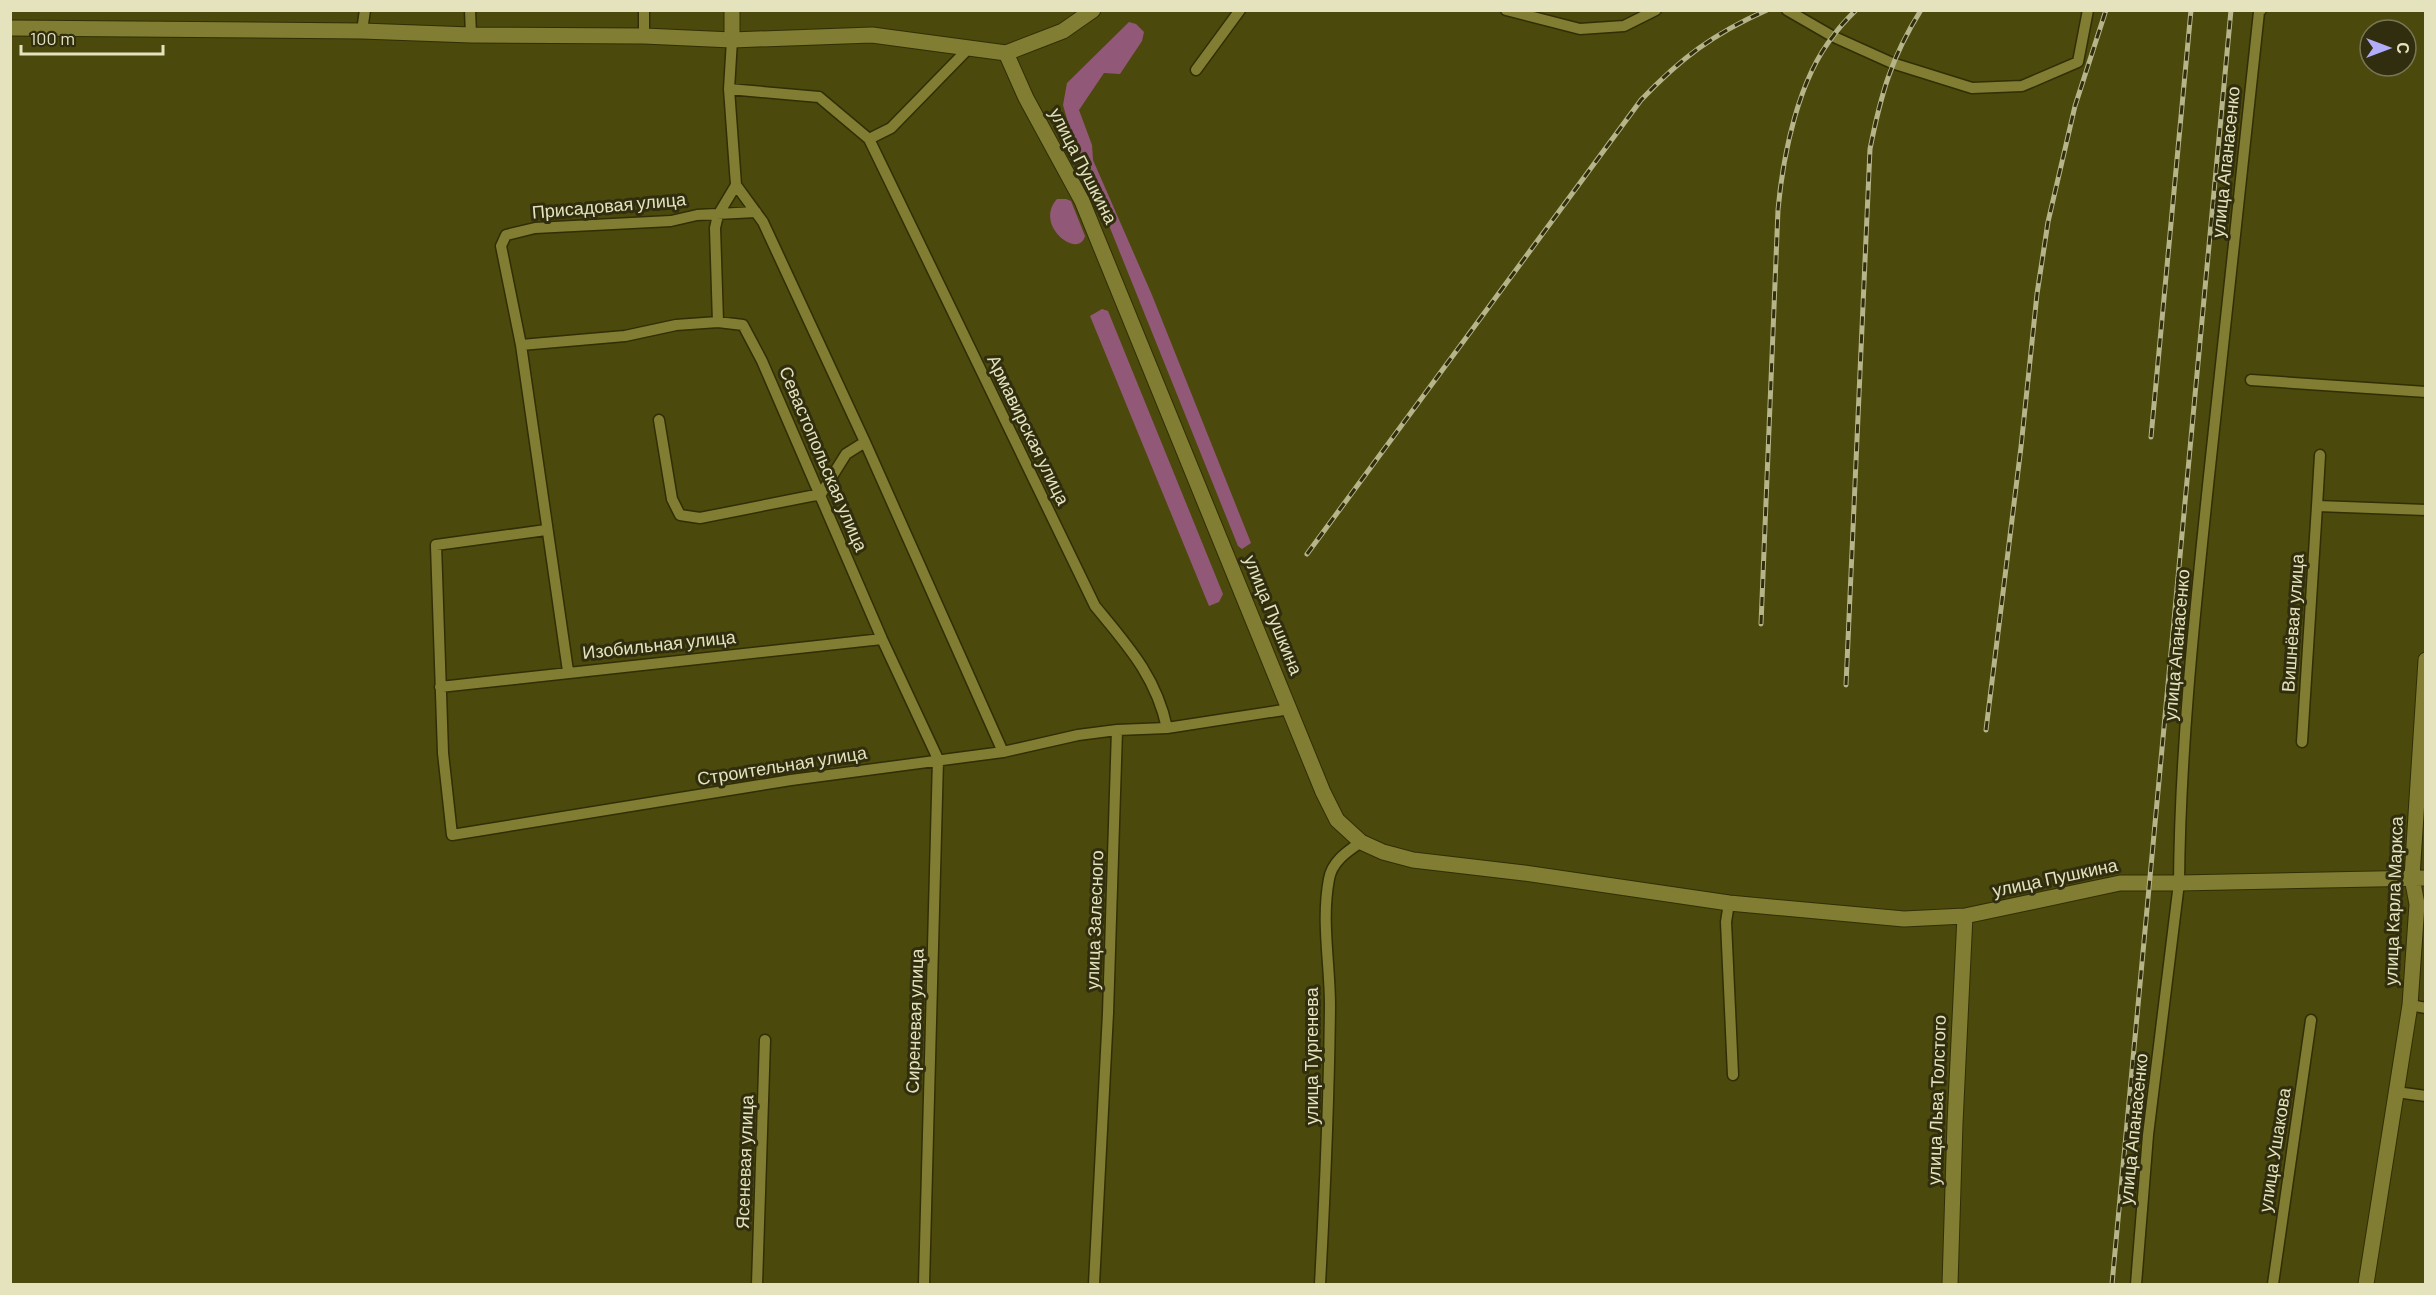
<svg xmlns="http://www.w3.org/2000/svg" width="2436" height="1295" viewBox="0 0 2436 1295" font-family="Barlow,sans-serif">
	<style>
		.green { fill: #925878 }
		.lines { fill: none; stroke-linecap: round; stroke-linejoin: round }
		.street-casing { stroke: #312e05; stroke-width: 13 }
		.secondary-casing { stroke: #312e05; stroke-width: 17 }
		.street { stroke: #817d32; stroke-width: 10 }
		.secondary { stroke: #817d32; stroke-width: 15 }
		.rail-casing { stroke: #b6b589; stroke-width: 5 }
		.rail { stroke: #302e0f; stroke-width: 3; stroke-dasharray: 9; stroke-linecap: butt }
		.labels { text-anchor: middle; stroke-width: 6; stroke-linejoin: round; paint-order: stroke }
		.street-label { font-size: 18px; fill: #e4e3be; stroke: #302e0f }
	</style>
	<rect width="100%" height="100%" fill="#4c490c"/>
	<path class="green" d="M 1129,22 L 1136,24 L 1144,32 L 1142,41 L 1120,74 L 1104,73 L 1079,110 L 1092,145 L 1093,160 L 1152,295 L 1251,543 L 1242,549 L 1238,546 L 1069,126 L 1063,105 L 1067,83 Z
		M 1057,199 L 1066,199 L 1071,201 L 1085,236 C 1079,260 1033,226 1057,199 Z
		M 1102,309 L 1108,311 L 1223,594 L 1219,602 L 1209,606 L 1090,316 Z"/>
	<g class="lines">
		<defs>
			<path id="street" d="M 470,10 L 471,35
				M 644,10 L 644,36
				M 1506,10 L 1580,29 L 1624,26 L 1656,10
				M 1787,10 L 1832,36 L 1892,63 L 1972,88 L 2022,86 L 2078,62 L 2088,10
				M 362,31 L 365,10
				M 732,40 L 729,89 L 736,185 L 763,222 L 865,442 L 1003,752
				M 968,49 L 891,128 L 869,139 L 1095,606 C 1127,645 1156,676 1167,728
				M 1196,70 L 1240,10
				M 729,89 L 819,97 L 869,139
				M 736,185 L 718,215 L 715,228 L 718,322 L 743,325 L 762,361 L 882,639 L 938,759 L 924,1284
				M 521,345 L 625,336 L 676,325 L 718,322
				M 2251,380 L 2426,392
				M 659,420 L 672,499 L 680,515 L 700,518 L 821,494 L 846,454 L 865,442
				M 2317,506 L 2320,455
				M 546,530 L 436,545 L 443,753 L 452,835 L 791,780 L 1003,752 L 1078,735 L 1117,730
				M 568,671 L 521,345 L 501,246 L 506,235 L 535,228 L 671,221 L 697,215 L 756,212
				M 440,687 L 882,639
				M 2302,742 L 2317,506 L 2426,510
				M 1729,903 L 1726,922 L 1733,1075
				M 2410,1005 L 2426,1008
				M 2396,1092 L 2426,1096
				M 757,1284 L 765,1040
				M 1094,1284 L 1108,1013 L 1117,730 L 1167,728 L 1290,709
				M 1320,1284 C 1325,1192 1329,1099 1330,1006 C 1330,963 1321,921 1329,879 C 1332,861 1348,851 1361,842
				M 2136,1284 L 2148,1135 L 2179,883 C 2180,748 2195,611 2209,476 C 2225,321 2241,166 2259,12 L 2261,10
				M 2273,1284 L 2311,1020"/>
			<path id="secondary" d="M 732,10 L 732,40
				M 10,28 L 362,31 L 471,35 L 644,36 L 732,40 L 872,35 L 1006,53 L 1063,31 L 1093,10
				M 1006,53 L 1026,98 L 1082,201 L 1323,792 L 1337,820 L 1361,842 L 1383,852 L 1413,860 L 1524,873 L 1729,903 L 1904,919 L 1965,916 L 2120,883 L 2179,883 L 2426,878
				M 1950,1284 L 1955,1123 L 1965,916
				M 2366,1284 L 2410,1005 L 2417,904 L 2412,878 L 2413,861 L 2426,660"/>
		</defs>
		<use href="#street" class="street-casing"/>
		<use href="#secondary" class="secondary-casing"/>
		<use href="#street" class="street"/>
		<use href="#secondary" class="secondary"/>
		<defs>
			<path id="rail" d="M 2151,437 L 2191,10
				M 1307,554 L 1641,100 C 1681,58 1713,34 1767,10
				M 1761,624 L 1778,210 C 1783,155 1798,79 1834,35 C 1840,26 1848,18 1856,10
				M 1846,685 L 1870,149 C 1881,94 1891,58 1921,10
				M 1986,730 L 2021,447 L 2037,294 L 2048,222 L 2075,106 L 2106,10
				M 2112,1284 L 2231,10"/>
		</defs>
		<use href="#rail" class="rail-casing"/>
		<use href="#rail" class="rail"/>
	</g>
	<g class="labels">
		<g class="street-label">
			<text transform="translate(2226 162) rotate(-84)" y="6">улица Апанасенко</text>
			<text transform="translate(1083 166) rotate(63)" y="6">улица Пушкина</text>
			<text transform="translate(609 206) rotate(-5)" y="6">Присадовая улица</text>
			<text transform="translate(1028 430) rotate(64)" y="6">Армавирская улица</text>
			<text transform="translate(823 459) rotate(67)" y="6">Севастопольская улица</text>
			<text transform="translate(1273 615) rotate(68)" y="6">улица Пушкина</text>
			<text transform="translate(2293 623) rotate(-86)" y="6">Вишнёвая улица</text>
			<text transform="translate(659 645) rotate(-6)" y="6">Изобильная улица</text>
			<text transform="translate(2177 645) rotate(-85)" y="6">улица Апанасенко</text>
			<text transform="translate(782 766) rotate(-9)" y="6">Строительная улица</text>
			<text transform="translate(2055 878) rotate(-12)" y="6">улица Пушкина</text>
			<text transform="translate(2394 901) rotate(-88)" y="6">улица Карла Маркса</text>
			<text transform="translate(1095 920) rotate(-88)" y="6">улица Залесного</text>
			<text transform="translate(915 1021) rotate(-88)" y="6">Сиреневая улица</text>
			<text transform="translate(1312 1056) rotate(-90)" y="6">улица Тургенева</text>
			<text transform="translate(1937 1100) rotate(-88)" y="6">улица Льва Толстого</text>
			<text transform="translate(2134 1129) rotate(-84)" y="6">улица Апанасенко</text>
			<text transform="translate(2275 1150) rotate(-81)" y="6">улица Ушакова</text>
			<text transform="translate(745 1162) rotate(-88)" y="6">Ясеневая улица</text>
		</g>
	</g>
	<rect width="2436" height="1295" fill="none" stroke="#e4e3be" stroke-width="24"/>
	<g transform="translate(2388 48) rotate(90)"><circle r="28" fill="#302e0f" stroke="#787655" stroke-width="1.5"/>
	<path d="M0-4.5L10 22L0 15L-10 22Z" fill="#b1adfa"/>
	<text y="-9" font-size="16" font-weight="bold" text-anchor="middle" fill="#e4e3be">С</text>
	</g>
	<path d="M21 45v9h142v-9" fill="none" stroke="#e4e3be" stroke-width="3"/>
	<text x="30" y="45" font-size="18" fill="#e4e3be" stroke="#302e0f" stroke-width="4.5" paint-order="stroke">100 m</text>
</svg>
